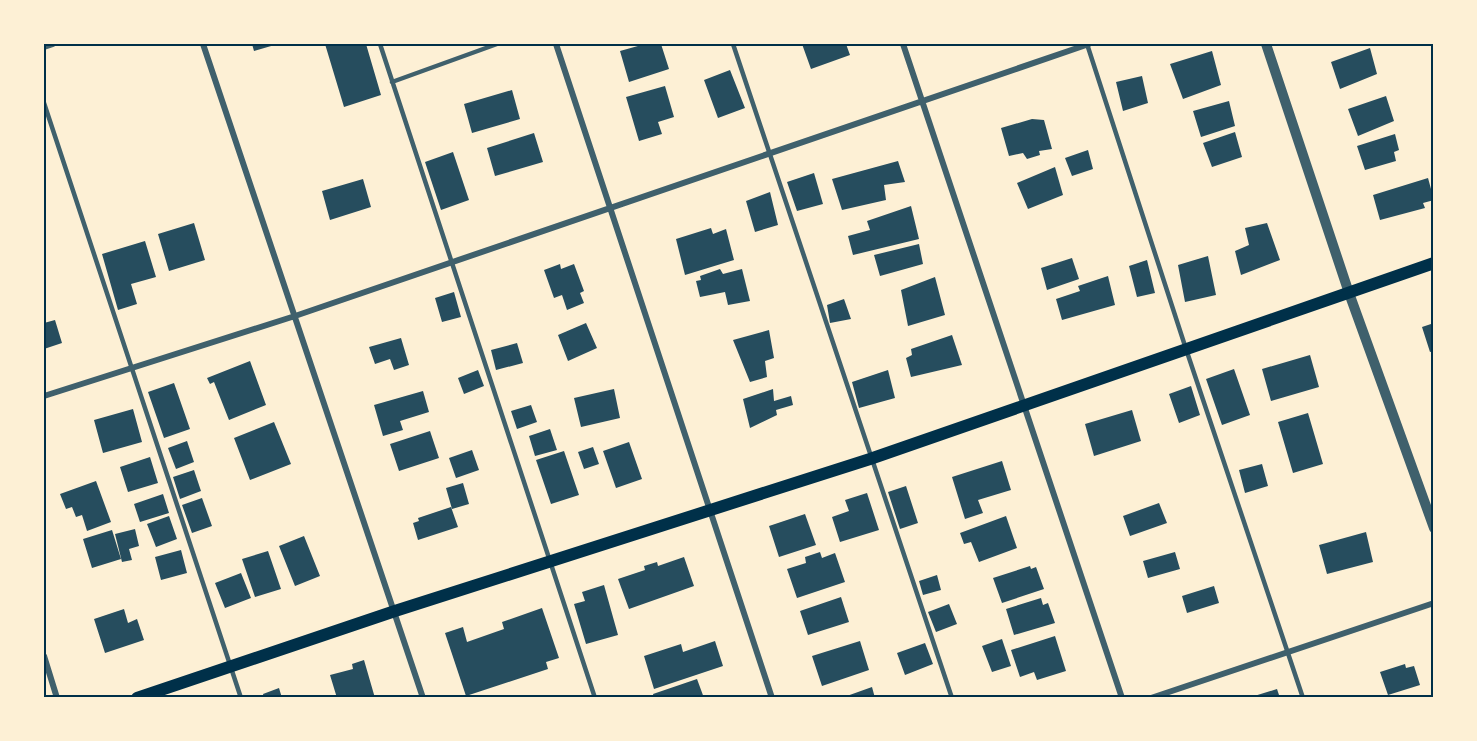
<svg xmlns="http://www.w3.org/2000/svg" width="1477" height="741" viewBox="0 0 1477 741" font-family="Quicksand,sans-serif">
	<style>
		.building { fill: #264d5e }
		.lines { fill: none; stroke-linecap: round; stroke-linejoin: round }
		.service { stroke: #3f606c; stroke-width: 4.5 }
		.minor { stroke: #3f606c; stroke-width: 6 }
		.tertiary { stroke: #3f606c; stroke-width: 10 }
		.secondary { stroke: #003049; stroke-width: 12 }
		.neatline { fill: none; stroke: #003049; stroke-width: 2 }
	</style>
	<rect width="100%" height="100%" fill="#fdf0d5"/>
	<path class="building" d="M 252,44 L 278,44 L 254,51 Z
		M 325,44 L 366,44 L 381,95 L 344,107 Z
		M 645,44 L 661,44 L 669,69 L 629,82 L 620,51 Z
		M 802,44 L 846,44 L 850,55 L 811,69 Z
		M 1370,48 L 1377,74 L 1340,89 L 1331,62 Z
		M 1212,51 L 1221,85 L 1183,99 L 1170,64 Z
		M 730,70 L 745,108 L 718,118 L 704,80 Z
		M 1142,76 L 1148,103 L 1123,111 L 1116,82 Z
		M 665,86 L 674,117 L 658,122 L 662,134 L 639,141 L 626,97 Z
		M 512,90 L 520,119 L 472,133 L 464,104 Z
		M 1386,96 L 1394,121 L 1358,136 L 1348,109 Z
		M 1229,101 L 1235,126 L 1201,137 L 1193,111 Z
		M 1032,119 L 1044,120 L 1052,149 L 1039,151 L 1040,155 L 1027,159 L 1023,153 L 1009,156 L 1001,128 Z
		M 1235,132 L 1242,157 L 1212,167 L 1203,143 Z
		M 534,133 L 543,162 L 495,176 L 487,148 Z
		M 1395,134 L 1399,150 L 1394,152 L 1396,161 L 1365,170 L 1357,146 Z
		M 1088,150 L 1093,169 L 1072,176 L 1065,158 Z
		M 453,152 L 469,200 L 441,210 L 425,162 Z
		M 898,161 L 905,182 L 884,185 L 886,200 L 842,210 L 832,179 Z
		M 1055,167 L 1063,195 L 1028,209 L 1017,183 Z
		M 814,173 L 823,204 L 797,211 L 787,182 Z
		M 1428,178 L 1434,200 L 1423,203 L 1425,208 L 1380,220 L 1373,195 Z
		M 363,179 L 371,207 L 330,220 L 322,191 Z
		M 770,192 L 778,225 L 755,232 L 746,201 Z
		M 911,206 L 919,239 L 853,255 L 848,236 L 870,230 L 867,221 Z
		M 194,223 L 205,260 L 169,271 L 158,234 Z
		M 1267,223 L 1280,260 L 1241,275 L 1235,251 L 1249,245 L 1245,228 Z
		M 711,228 L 713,234 L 726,229 L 734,260 L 685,275 L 676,239 Z
		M 145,241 L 156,277 L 131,284 L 137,304 L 118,310 L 102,254 Z
		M 919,244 L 923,264 L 880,276 L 874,255 Z
		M 1208,256 L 1216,295 L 1185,302 L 1178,265 Z
		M 1072,258 L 1079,279 L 1047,290 L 1041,268 Z
		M 1147,260 L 1155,293 L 1137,297 L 1129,266 Z
		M 560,264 L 561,269 L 574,264 L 584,291 L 580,293 L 584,303 L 567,310 L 562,295 L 554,298 L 544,270 Z
		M 720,269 L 723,274 L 742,269 L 750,301 L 728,305 L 725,292 L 700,297 L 696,281 L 701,280 L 700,276 Z
		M 1108,276 L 1115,305 L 1062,320 L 1056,299 L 1080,291 L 1078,286 Z
		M 935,277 L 945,315 L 908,326 L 901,290 Z
		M 454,292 L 461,317 L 442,322 L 435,298 Z
		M 844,299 L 851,319 L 830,323 L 827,305 Z
		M 55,320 L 62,343 L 44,349 L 44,323 Z
		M 586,323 L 597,348 L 568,361 L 558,335 Z
		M 1434,323 L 1434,351 L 1430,352 L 1422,327 Z
		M 769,330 L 774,358 L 765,361 L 767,377 L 750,382 L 733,340 Z
		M 952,335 L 962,365 L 911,377 L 906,358 L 912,355 L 911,349 Z
		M 401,338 L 409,365 L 394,370 L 390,359 L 375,364 L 369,347 Z
		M 517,343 L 523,363 L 496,370 L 491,350 Z
		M 1310,355 L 1319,387 L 1271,401 L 1262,369 Z
		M 250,361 L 266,405 L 229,420 L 214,382 L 210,384 L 207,378 Z
		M 1234,369 L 1250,415 L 1222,425 L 1206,379 Z
		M 478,370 L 484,386 L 464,394 L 458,378 Z
		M 888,370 L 895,398 L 859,408 L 852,382 Z
		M 174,383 L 190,429 L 164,438 L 148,392 Z
		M 1191,386 L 1200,415 L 1179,423 L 1169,394 Z
		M 614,389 L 620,418 L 581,427 L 574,398 Z
		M 773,389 L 774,401 L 791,396 L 793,405 L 776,410 L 777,415 L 750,428 L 743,399 Z
		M 423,391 L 429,412 L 400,421 L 403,430 L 383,436 L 374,405 Z
		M 531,405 L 537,422 L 517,429 L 511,411 Z
		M 133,409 L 142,442 L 103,453 L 94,420 Z
		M 1132,410 L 1141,441 L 1094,456 L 1085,424 Z
		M 1308,413 L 1323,464 L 1293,473 L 1278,422 Z
		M 274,422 L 291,464 L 250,480 L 234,438 Z
		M 550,429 L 557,450 L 535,456 L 529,436 Z
		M 430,431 L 439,458 L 399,471 L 390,444 Z
		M 187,441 L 194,462 L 176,469 L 168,448 Z
		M 629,442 L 642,479 L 616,488 L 603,451 Z
		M 593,447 L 599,464 L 584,469 L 578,452 Z
		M 472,450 L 479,470 L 456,478 L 449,458 Z
		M 564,451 L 579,495 L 551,504 L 536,460 Z
		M 150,457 L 158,483 L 128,492 L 120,467 Z
		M 1002,461 L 1011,490 L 978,500 L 983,513 L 965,519 L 952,477 Z
		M 1262,464 L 1268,486 L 1245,493 L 1239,470 Z
		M 194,470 L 201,491 L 180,499 L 173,477 Z
		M 96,481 L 111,522 L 87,531 L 82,515 L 76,517 L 72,507 L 66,509 L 60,494 Z
		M 463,483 L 469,504 L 452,509 L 446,488 Z
		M 906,486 L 918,523 L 900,529 L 888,492 Z
		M 867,493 L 879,530 L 840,542 L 832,517 L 849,511 L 845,500 Z
		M 163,494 L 169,513 L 140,522 L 134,504 Z
		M 202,498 L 212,526 L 192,533 L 182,505 Z
		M 1159,503 L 1167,523 L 1130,536 L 1123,516 Z
		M 451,507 L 458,527 L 418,540 L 413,523 L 419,521 L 418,518 Z
		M 805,514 L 816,545 L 779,557 L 769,526 Z
		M 169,516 L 177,539 L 156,547 L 147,524 Z
		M 1006,516 L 1017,548 L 979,562 L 971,542 L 964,544 L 960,533 Z
		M 135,529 L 139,546 L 129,549 L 132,560 L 122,562 L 115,534 Z
		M 112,530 L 121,559 L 92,568 L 83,539 Z
		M 1366,532 L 1373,562 L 1327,574 L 1319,545 Z
		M 304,536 L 320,576 L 295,586 L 279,546 Z
		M 181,550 L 187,573 L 161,580 L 155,557 Z
		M 268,551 L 281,589 L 255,597 L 242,559 Z
		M 820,552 L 822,558 L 835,553 L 845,582 L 797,598 L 787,569 L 806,563 L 805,557 Z
		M 1175,552 L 1180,569 L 1148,578 L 1143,561 Z
		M 684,557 L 694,586 L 629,609 L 618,579 L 645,570 L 644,566 L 657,562 L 658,566 Z
		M 1030,566 L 1031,569 L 1036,567 L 1044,589 L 1002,603 L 993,578 Z
		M 241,573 L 251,598 L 225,608 L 215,583 Z
		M 937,575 L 941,590 L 923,595 L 919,581 Z
		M 604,585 L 618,635 L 586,644 L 574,604 L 585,601 L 582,592 Z
		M 1214,586 L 1219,603 L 1187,613 L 1182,596 Z
		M 841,597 L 849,622 L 808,635 L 800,611 Z
		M 1041,598 L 1043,605 L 1048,603 L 1055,623 L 1014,635 L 1006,609 Z
		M 949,604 L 957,624 L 936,632 L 928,612 Z
		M 542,608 L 559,658 L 546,662 L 548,669 L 466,696 L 445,633 L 463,627 L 467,642 L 504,629 L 502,622 Z
		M 124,609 L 128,623 L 137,619 L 144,640 L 105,653 L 94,619 Z
		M 1055,636 L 1066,671 L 1037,680 L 1034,672 L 1020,677 L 1011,650 Z
		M 1002,639 L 1011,666 L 992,672 L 982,646 Z
		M 715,641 L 723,666 L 654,689 L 644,656 L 681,644 L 683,652 Z
		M 860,641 L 869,670 L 822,686 L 812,656 Z
		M 925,643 L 933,664 L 905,675 L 897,653 Z
		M 364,660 L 375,698 L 337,698 L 330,675 L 353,669 L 352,664 Z
		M 1405,664 L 1406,668 L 1414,666 L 1420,685 L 1388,695 L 1380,672 Z
		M 697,679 L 704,698 L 654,698 L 653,694 Z
		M 872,687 L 875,698 L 844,698 L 844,697 Z
		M 279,688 L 282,698 L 264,698 L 263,694 Z
		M 1277,689 L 1280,698 L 1251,698 L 1251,697 Z"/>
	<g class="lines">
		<path class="service" d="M 380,44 L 595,698
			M 733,44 L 952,698
			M 1087,44 L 1186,349 L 1303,698
			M 392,82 L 497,44
			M 44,103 L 241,698"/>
		<path class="minor" d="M 203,44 L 423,698
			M 556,44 L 772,698
			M 903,44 L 1122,698
			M 44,47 L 53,44
			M 44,396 L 295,316 L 1089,44
			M 44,656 L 57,698
			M 1151,698 L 1434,603"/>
		<path class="tertiary" d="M 1266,44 L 1349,293 L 1434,528"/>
		<path class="secondary" d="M 137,698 L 395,611 L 870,459 L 1434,263"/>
	</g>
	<rect width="1477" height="741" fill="none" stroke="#fdf0d5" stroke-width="90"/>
	<rect x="45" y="45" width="1387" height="651" class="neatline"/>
</svg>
